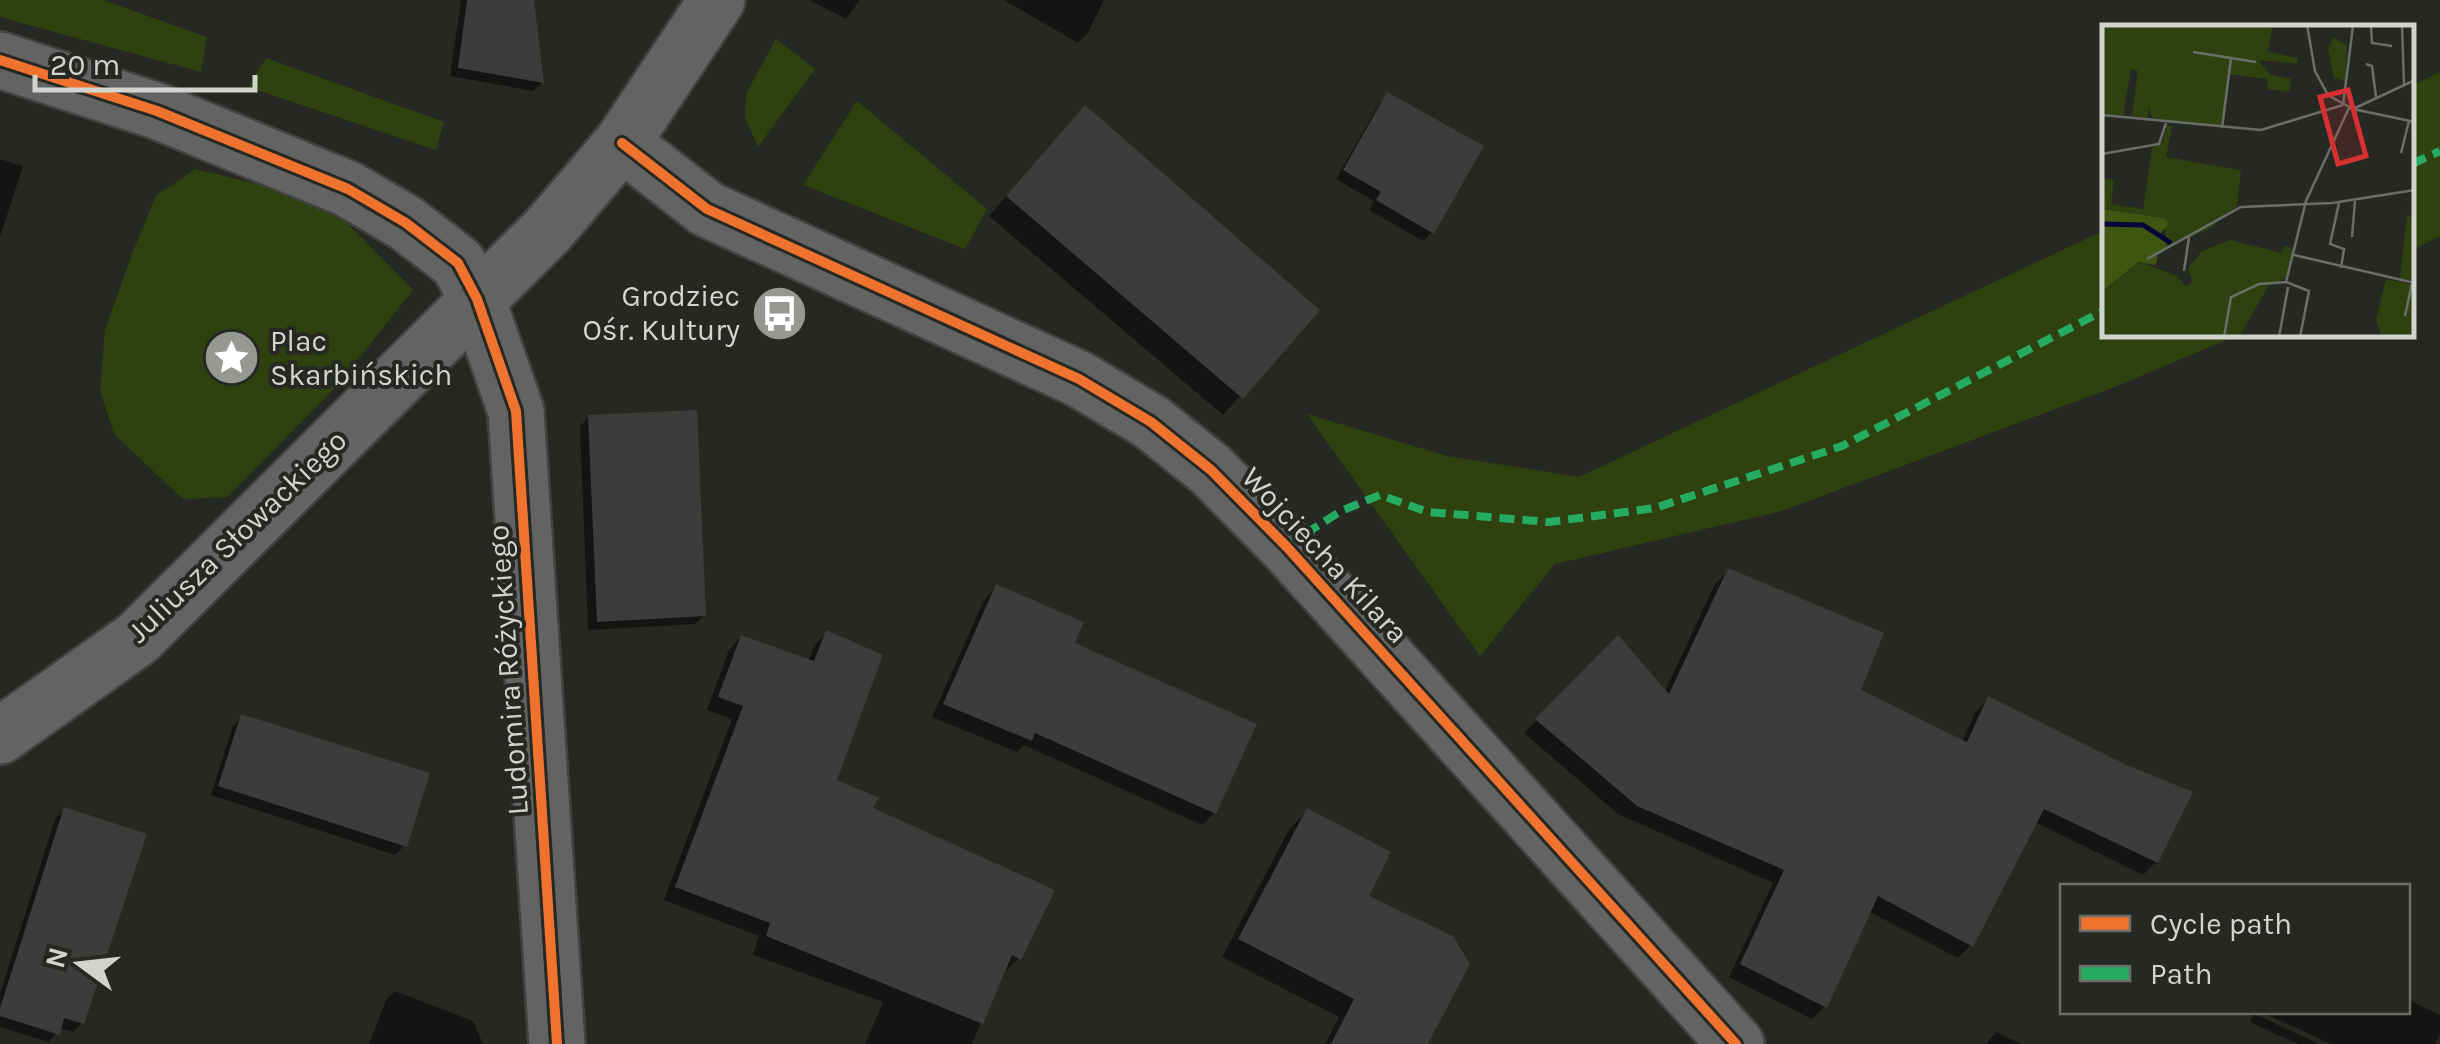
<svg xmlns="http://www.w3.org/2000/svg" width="2440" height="1044" viewBox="0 0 2440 1044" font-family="Karla,sans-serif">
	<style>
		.green { fill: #2f410f }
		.shadow { fill: #0007 }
		.building { fill: #3c3d3a }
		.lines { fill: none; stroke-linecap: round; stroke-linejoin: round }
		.street-casing { stroke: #424340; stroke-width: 60 }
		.street { stroke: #626363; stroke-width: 55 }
		.quiet { stroke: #26ab63; stroke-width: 8; stroke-dasharray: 15 8; stroke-linecap: butt }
		.cycleway-casing { stroke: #262923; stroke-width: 16 }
		.cycleway { stroke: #ef722f; stroke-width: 10 }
		.labels { text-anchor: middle; stroke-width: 8; stroke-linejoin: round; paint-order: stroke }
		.poi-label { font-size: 30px; fill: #d2d4d0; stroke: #262923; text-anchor: end }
		.street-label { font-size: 30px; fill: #d2d4d0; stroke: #262923 }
		.inset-river { fill: none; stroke: #080437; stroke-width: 5 }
		.inset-road { fill: none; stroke: #6b6d69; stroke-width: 2.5 }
		.view { fill: #d63130; fill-opacity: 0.15; stroke: #d63130; stroke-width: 5 }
		.inset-edge { fill: none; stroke: #d2d4d0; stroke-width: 5 }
	</style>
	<rect width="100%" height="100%" fill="#262824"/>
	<path class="green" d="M 0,0 L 103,0 L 207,37 L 201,72 L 0,17 Z
		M 776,39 L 815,69 L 758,147 L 745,117 L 746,94 Z
		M 266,58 L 444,122 L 436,150 L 248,87 Z
		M 2440,72 L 2440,236 L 2413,250 L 2413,85 Z
		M 857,101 L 987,209 L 965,249 L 803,185 Z
		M 195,169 L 273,188 L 345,221 L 413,290 L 338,385 L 227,497 L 183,499 L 114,434 L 100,391 L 105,330 L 133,251 L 156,196 Z
		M 2105,230 L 2105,335 L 2238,335 L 2112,388 L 1782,511 L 1555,564 L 1480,656 L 1307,414 L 1447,456 L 1579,477 Z"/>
	<path class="shadow" d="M 461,0 L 531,0 L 542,83 L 533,91 L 450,76 Z
		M 809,0 L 860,0 L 846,19 Z
		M 1004,0 L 1104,0 L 1087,34 L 1078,43 Z
		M 1388,95 L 1432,232 L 1423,241 L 1369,210 L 1374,201 L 1336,179 L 1379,104 Z
		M 1067,126 L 1316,310 L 1223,415 L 989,216 Z
		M 0,159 L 23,166 L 0,237 Z
		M 589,417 L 704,615 L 695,624 L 588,630 L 580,426 Z
		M 1728,571 L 1858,691 L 1962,742 L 1976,711 L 1989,699 L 2156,862 L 2143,875 L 2035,822 L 1971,945 L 1958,958 L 1868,911 L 1825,1006 L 1812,1019 L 1729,977 L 1773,883 L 1618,814 L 1524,733 L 1618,639 L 1664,693 L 1715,584 Z
		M 996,587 L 1071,644 L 1214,813 L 1202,825 L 1024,745 L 1017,752 L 932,717 L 984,600 Z
		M 826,633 L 834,782 L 870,809 L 1019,958 L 1006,971 L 1003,970 L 972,1044 L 865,1044 L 883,1002 L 753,955 L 759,936 L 664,900 L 732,719 L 707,710 L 729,650 L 741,637 L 808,662 L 814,646 Z
		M 242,717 L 404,846 L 395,855 L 211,795 L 233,726 Z
		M 64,810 L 82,1023 L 73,1032 L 59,1028 L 49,1042 L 0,1027 L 0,994 L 55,819 Z
		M 1308,811 L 1366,897 L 1426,1044 L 1325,1044 L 1339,1017 L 1222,957 L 1290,828 Z
		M 395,991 L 473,1021 L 483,1044 L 369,1044 L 386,1000 Z
		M 2408,1000 L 2440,1015 L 2440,1033 L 2435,1044 L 2331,1044 L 2261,1012 L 2408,1012 Z
		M 2253,1013 L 2319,1044 L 2298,1044 L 2250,1022 Z
		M 1997,1032 L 2021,1044 L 1985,1044 Z"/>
	<path class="building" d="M 467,0 L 534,0 L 544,83 L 458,68 Z
		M 1387,92 L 1484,146 L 1434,234 L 1376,200 L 1381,192 L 1343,170 Z
		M 1085,105 L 1320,310 L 1243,399 L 1006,196 Z
		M 697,410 L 706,616 L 597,622 L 588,415 Z
		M 1728,568 L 1884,633 L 1861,690 L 1967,742 L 1988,696 L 2129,766 L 2193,792 L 2158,863 L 2044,809 L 1973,947 L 1878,896 L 1827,1008 L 1740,964 L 1784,870 L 1637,806 L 1535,719 L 1618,635 L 1669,694 Z
		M 996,584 L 1084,622 L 1075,643 L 1257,724 L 1216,814 L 1035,733 L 1032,741 L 943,704 Z
		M 826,630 L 883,655 L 837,780 L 879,798 L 873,808 L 1055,890 L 1021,960 L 1012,955 L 983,1024 L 766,936 L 770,923 L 675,887 L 743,706 L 718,697 L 741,635 L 814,661 Z
		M 241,714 L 430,773 L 407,847 L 218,786 Z
		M 64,807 L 147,834 L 84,1024 L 64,1018 L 60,1035 L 0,1016 L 0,1008 Z
		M 1307,808 L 1391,852 L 1369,896 L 1453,936 L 1470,964 L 1428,1044 L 1331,1044 L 1354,999 L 1238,939 Z"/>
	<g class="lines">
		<defs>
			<path id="street" d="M 0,60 L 157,111 L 348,189 L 406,223 L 458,263 L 477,299 L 516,411 L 557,1044
				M 622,143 L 707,209 L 1079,379 L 1151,422 L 1211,470 L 1286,546 L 1736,1044
				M 0,736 L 138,638 L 548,230 L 622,143 L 717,0"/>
		</defs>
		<use href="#street" class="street-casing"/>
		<use href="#street" class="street"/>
		<path class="quiet" d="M 2412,164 L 2440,151
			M 1286,546 L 1341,511 L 1380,495 L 1428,512 L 1549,522 L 1655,508 L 1842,446 L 2105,310"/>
		<defs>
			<path id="cycleway" d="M 0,60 L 157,111 L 348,189 L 406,223 L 458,263 L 477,299 L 516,411 L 557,1044
				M 622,143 L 707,209 L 1079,379 L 1151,422 L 1211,470 L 1286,546 L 1736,1044"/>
		</defs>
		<use href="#cycleway" class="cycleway-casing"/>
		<use href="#cycleway" class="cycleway"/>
	</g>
	<defs>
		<symbol id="bus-disc" viewBox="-11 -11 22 22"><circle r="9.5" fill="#969894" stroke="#262923"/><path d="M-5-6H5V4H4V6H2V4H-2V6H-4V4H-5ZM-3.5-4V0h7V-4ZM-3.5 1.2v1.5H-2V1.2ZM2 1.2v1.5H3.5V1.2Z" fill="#fff"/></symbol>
		<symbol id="sight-disc" viewBox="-11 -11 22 22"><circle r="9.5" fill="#969894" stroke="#262923"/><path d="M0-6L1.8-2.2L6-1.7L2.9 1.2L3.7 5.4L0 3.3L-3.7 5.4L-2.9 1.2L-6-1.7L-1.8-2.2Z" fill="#fff"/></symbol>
	</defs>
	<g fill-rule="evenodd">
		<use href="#bus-disc" x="748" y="282" width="63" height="63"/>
		<use href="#sight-disc" x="200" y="326" width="63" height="63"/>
	</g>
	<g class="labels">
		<g class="poi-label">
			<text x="740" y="306">Grodziec<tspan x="740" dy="34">Ośr. Kultury</tspan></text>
			<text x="270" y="351" text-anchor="start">Plac<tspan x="270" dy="34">Skarbińskich</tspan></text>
		</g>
		<g class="street-label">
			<text transform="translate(237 536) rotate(-44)" y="10">Juliusza Słowackiego</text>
			<text transform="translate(1325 555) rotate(47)" y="10">Wojciecha Kilara</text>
			<text transform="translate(508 670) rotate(-94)" y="10">Ludomira Różyckiego</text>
		</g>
	</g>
	<g transform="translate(2102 25)">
		<rect width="312" height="312" fill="#262824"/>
		<path d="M 0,0 L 171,0 L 166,27 L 196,33 L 195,39 L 156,35 L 169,50 L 189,54 L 187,67 L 166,64 L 165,54 L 126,49 L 119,101 L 51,94 L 47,83 L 45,93 L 30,91 L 36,46 L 29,44 L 21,91 L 0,89 ZM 232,12 L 245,21 L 243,56 L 232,53 L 226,23 ZM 65,100 L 70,101 L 64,132 L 139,145 L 135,181 L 107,204 L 65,222 L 62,193 L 0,184 L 0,153 L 12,155 L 9,179 L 41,184 L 50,123 L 61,116 ZM 305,189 L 312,195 L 312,256 L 298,253 ZM 128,215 L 180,228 L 182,221 L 191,224 L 187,252 L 167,260 L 137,312 L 0,312 L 0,266 L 38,237 L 75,251 L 84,262 L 90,257 L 86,243 L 100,226 ZM 284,254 L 312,260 L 312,312 L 280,312 L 274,295 Z" fill="#2f410f"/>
		<path d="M 0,184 L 62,193 L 67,200 L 59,207 L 65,222 L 56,227 L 54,240 L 37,237 L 0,266 Z" fill="#3e5610"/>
		<path class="inset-river" d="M 0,199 L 41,200 L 69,218"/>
		<path class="inset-road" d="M 205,0 L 213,46 L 226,70 L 251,84 L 313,97M 269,0 L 270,18 L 290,21M 300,0 L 302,60M 91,27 L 154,37M 264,39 L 270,41 L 274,72M 241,80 L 251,1M 251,84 L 313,55M 0,90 L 159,105 L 241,80M 120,103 L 129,33M 299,128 L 307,96M 0,129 L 57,119 L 64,98M 237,178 L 228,219 L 242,224 L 239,243M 250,212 L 253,176M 192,230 L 313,258M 45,234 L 139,182 L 230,178 L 313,165M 82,246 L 87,212M 184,257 L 204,176 L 247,83M 184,257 L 207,266 L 198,312M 303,291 L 310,258M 122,312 L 129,272 L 157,259 L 184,257M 177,312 L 186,262"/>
		<path class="view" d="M 246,65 L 264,131 L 236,139 L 218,72 Z"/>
		<rect width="312" height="312" class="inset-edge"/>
	</g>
	<rect x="2060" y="884" width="350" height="130" fill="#262923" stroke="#6b6d68" stroke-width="2.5"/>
	<rect x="2080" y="916" width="50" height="15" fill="#ef722f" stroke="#6b6d68" stroke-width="2.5"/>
	<text x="2150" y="934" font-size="30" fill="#d2d4d0">Cycle path</text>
	<rect x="2080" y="966" width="50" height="15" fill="#26ab63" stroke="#6b6d68" stroke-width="2.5"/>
	<text x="2150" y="984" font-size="30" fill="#d2d4d0">Path</text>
	<g transform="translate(80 964) rotate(285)" stroke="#262923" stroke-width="8" paint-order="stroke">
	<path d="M0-8L18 38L0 25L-18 38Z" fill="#d2d4d0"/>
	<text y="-15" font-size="28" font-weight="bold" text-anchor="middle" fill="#d2d4d0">N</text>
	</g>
	<path d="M35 75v15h220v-15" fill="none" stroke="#d2d4d0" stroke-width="5"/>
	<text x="50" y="75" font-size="30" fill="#d2d4d0" stroke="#262923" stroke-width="8" paint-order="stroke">20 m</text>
</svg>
